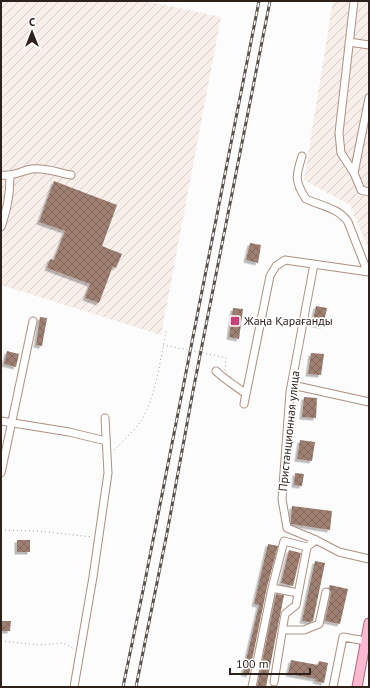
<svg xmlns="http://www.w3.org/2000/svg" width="370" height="688" viewBox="0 0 370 688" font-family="'PT Sans',sans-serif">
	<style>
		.industrial { fill: url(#industrial-furrows) }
		.building { fill: url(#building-cross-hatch); filter: url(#shadow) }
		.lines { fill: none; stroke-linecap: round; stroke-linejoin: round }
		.minor-casing { stroke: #ae8f80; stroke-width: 9 }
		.major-casing { stroke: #b2667d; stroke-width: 11 }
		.path { stroke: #a09a97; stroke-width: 1; stroke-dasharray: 1 3; stroke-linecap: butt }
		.minor { stroke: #fff; stroke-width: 7 }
		.major { stroke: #fbb9d1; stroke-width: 9 }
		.rail-casing { stroke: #5a504c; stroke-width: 3 }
		.rail { stroke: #fff; stroke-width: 1.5; stroke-dasharray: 4.5; stroke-linecap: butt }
		.path-bridge { stroke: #a09a97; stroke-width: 1; stroke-dasharray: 1 3; stroke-linecap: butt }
		.poi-dot { fill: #c9407b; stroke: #fff; stroke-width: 1.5 }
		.labels { text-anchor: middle; stroke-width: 3.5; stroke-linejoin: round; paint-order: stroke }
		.poi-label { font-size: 12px; fill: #2e211b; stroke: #fff; text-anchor: start }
		.street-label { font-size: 12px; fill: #2e211b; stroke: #fff }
	</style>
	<defs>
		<pattern id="industrial-furrows" width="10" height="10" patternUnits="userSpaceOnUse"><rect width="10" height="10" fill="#f8efeb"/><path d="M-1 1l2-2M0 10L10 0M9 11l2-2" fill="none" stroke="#d5cdc9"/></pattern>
		<pattern id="building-cross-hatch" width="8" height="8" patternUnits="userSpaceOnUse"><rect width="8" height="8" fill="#9e7f71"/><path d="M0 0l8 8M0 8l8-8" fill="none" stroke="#81685c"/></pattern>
		<filter id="shadow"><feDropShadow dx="-2.5" dy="2.5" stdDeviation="0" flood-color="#0004"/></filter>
	</defs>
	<rect width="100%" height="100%" fill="#fcfcfc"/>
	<path class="industrial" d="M 1,1 L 146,1 L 221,17 L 161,335 L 1,285 Z
		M 333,1 L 369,1 L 369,250 L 350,205 L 304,180 Z"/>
	<path class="building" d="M 54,181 L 117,205 L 102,246 L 122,254 L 116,268 L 113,266 L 99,303 L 85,298 L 90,284 L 47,268 L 50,259 L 54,260 L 65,231 L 39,222 Z
		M 250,243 L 261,245 L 258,263 L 246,260 Z
		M 316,306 L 327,308 L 323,326 L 312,324 Z
		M 233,308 L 243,309 L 239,339 L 229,337 Z
		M 40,317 L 47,318 L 42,346 L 36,345 Z
		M 7,351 L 19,354 L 16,367 L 4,364 Z
		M 311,353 L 324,354 L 321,375 L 308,374 Z
		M 304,397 L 317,398 L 316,418 L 302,417 Z
		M 300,440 L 315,442 L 312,461 L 297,459 Z
		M 295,473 L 304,474 L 302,486 L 294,485 Z
		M 292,506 L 332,511 L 330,530 L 291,524 L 291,519 Z
		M 17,540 L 30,540 L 30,552 L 17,552 Z
		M 268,544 L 278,546 L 267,587 L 249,675 L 243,673 L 259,605 L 254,604 Z
		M 289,550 L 301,553 L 293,586 L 281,583 Z
		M 315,561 L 325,563 L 313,621 L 310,622 L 302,621 Z
		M 330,585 L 348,589 L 340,624 L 325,621 L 331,593 L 329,588 Z
		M 276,594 L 284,595 L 266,687 L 257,687 Z
		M 2,621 L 11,621 L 10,631 L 1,631 Z
		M 291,660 L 318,665 L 319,661 L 328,663 L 324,683 L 315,681 L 316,679 L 288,674 Z"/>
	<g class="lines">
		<defs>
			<path id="minor" d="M 354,1 L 339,133 L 341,153 L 354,173 L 361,190 L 369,192
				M 349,42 L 369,45
				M 302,156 C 296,175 294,181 306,199 C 321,206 339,208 348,222 L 367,271
				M 354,173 L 369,98
				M 1,175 C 14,177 19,171 32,169 C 45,167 59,173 71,175
				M 1,227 C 7,209 10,196 10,176
				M 314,264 L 290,392 L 282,499 L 287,528 L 316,540 L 339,552 L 369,559
				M 216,371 C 225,380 236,386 246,394
				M 292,385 L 369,402
				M 244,404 L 270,276 L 276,266 L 285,260 L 369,272
				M 1,421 L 69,432 L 106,441
				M 1,473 L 33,321
				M 272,588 L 298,593
				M 282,630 L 304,630 L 319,624 L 326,592
				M 274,682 L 285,614 L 296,605 L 307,547 L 316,540
				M 74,687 L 93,577 L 108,473 L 105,418
				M 252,687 L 272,588 L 284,541 L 307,547
				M 333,687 L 343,637 L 366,641"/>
			<path id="major" d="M 357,687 L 369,623"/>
		</defs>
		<use href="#minor" class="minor-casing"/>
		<use href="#major" class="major-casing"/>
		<path class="path" d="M 214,355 L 226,358 L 225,371
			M 114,450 C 123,441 134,431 141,421 C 155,400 161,357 166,331
			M 1,530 L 38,531 L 92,537
			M 1,641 L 40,645 L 63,643 L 74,649"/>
		<use href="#minor" class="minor"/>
		<use href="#major" class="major"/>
		<defs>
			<path id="rail" d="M 123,687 L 146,576 L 259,1
				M 136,687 L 167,533 L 193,391 L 270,1"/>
		</defs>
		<use href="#rail" class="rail-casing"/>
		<use href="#rail" class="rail"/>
		<path class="path-bridge" d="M 163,345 L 214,355"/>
	</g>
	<rect class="poi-dot" x="230" y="316" width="10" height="10" rx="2"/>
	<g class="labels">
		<g class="poi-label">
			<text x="244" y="325">Жаңа Қарағанды</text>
		</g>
		<g class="street-label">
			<text transform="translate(289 431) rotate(-84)" y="4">Пристанционная улица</text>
		</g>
	</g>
	<rect width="370" height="688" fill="none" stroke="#2e211b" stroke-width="4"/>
	<g transform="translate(32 32)" stroke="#ffffff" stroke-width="3" paint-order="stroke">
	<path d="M0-3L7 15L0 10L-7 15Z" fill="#2e211b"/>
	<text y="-6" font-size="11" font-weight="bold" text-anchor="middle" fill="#2e211b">С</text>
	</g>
	<path d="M230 668v6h80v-6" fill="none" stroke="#2e211b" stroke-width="2"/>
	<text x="236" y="668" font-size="12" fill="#2e211b" stroke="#ffffff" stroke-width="3" paint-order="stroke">100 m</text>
</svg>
